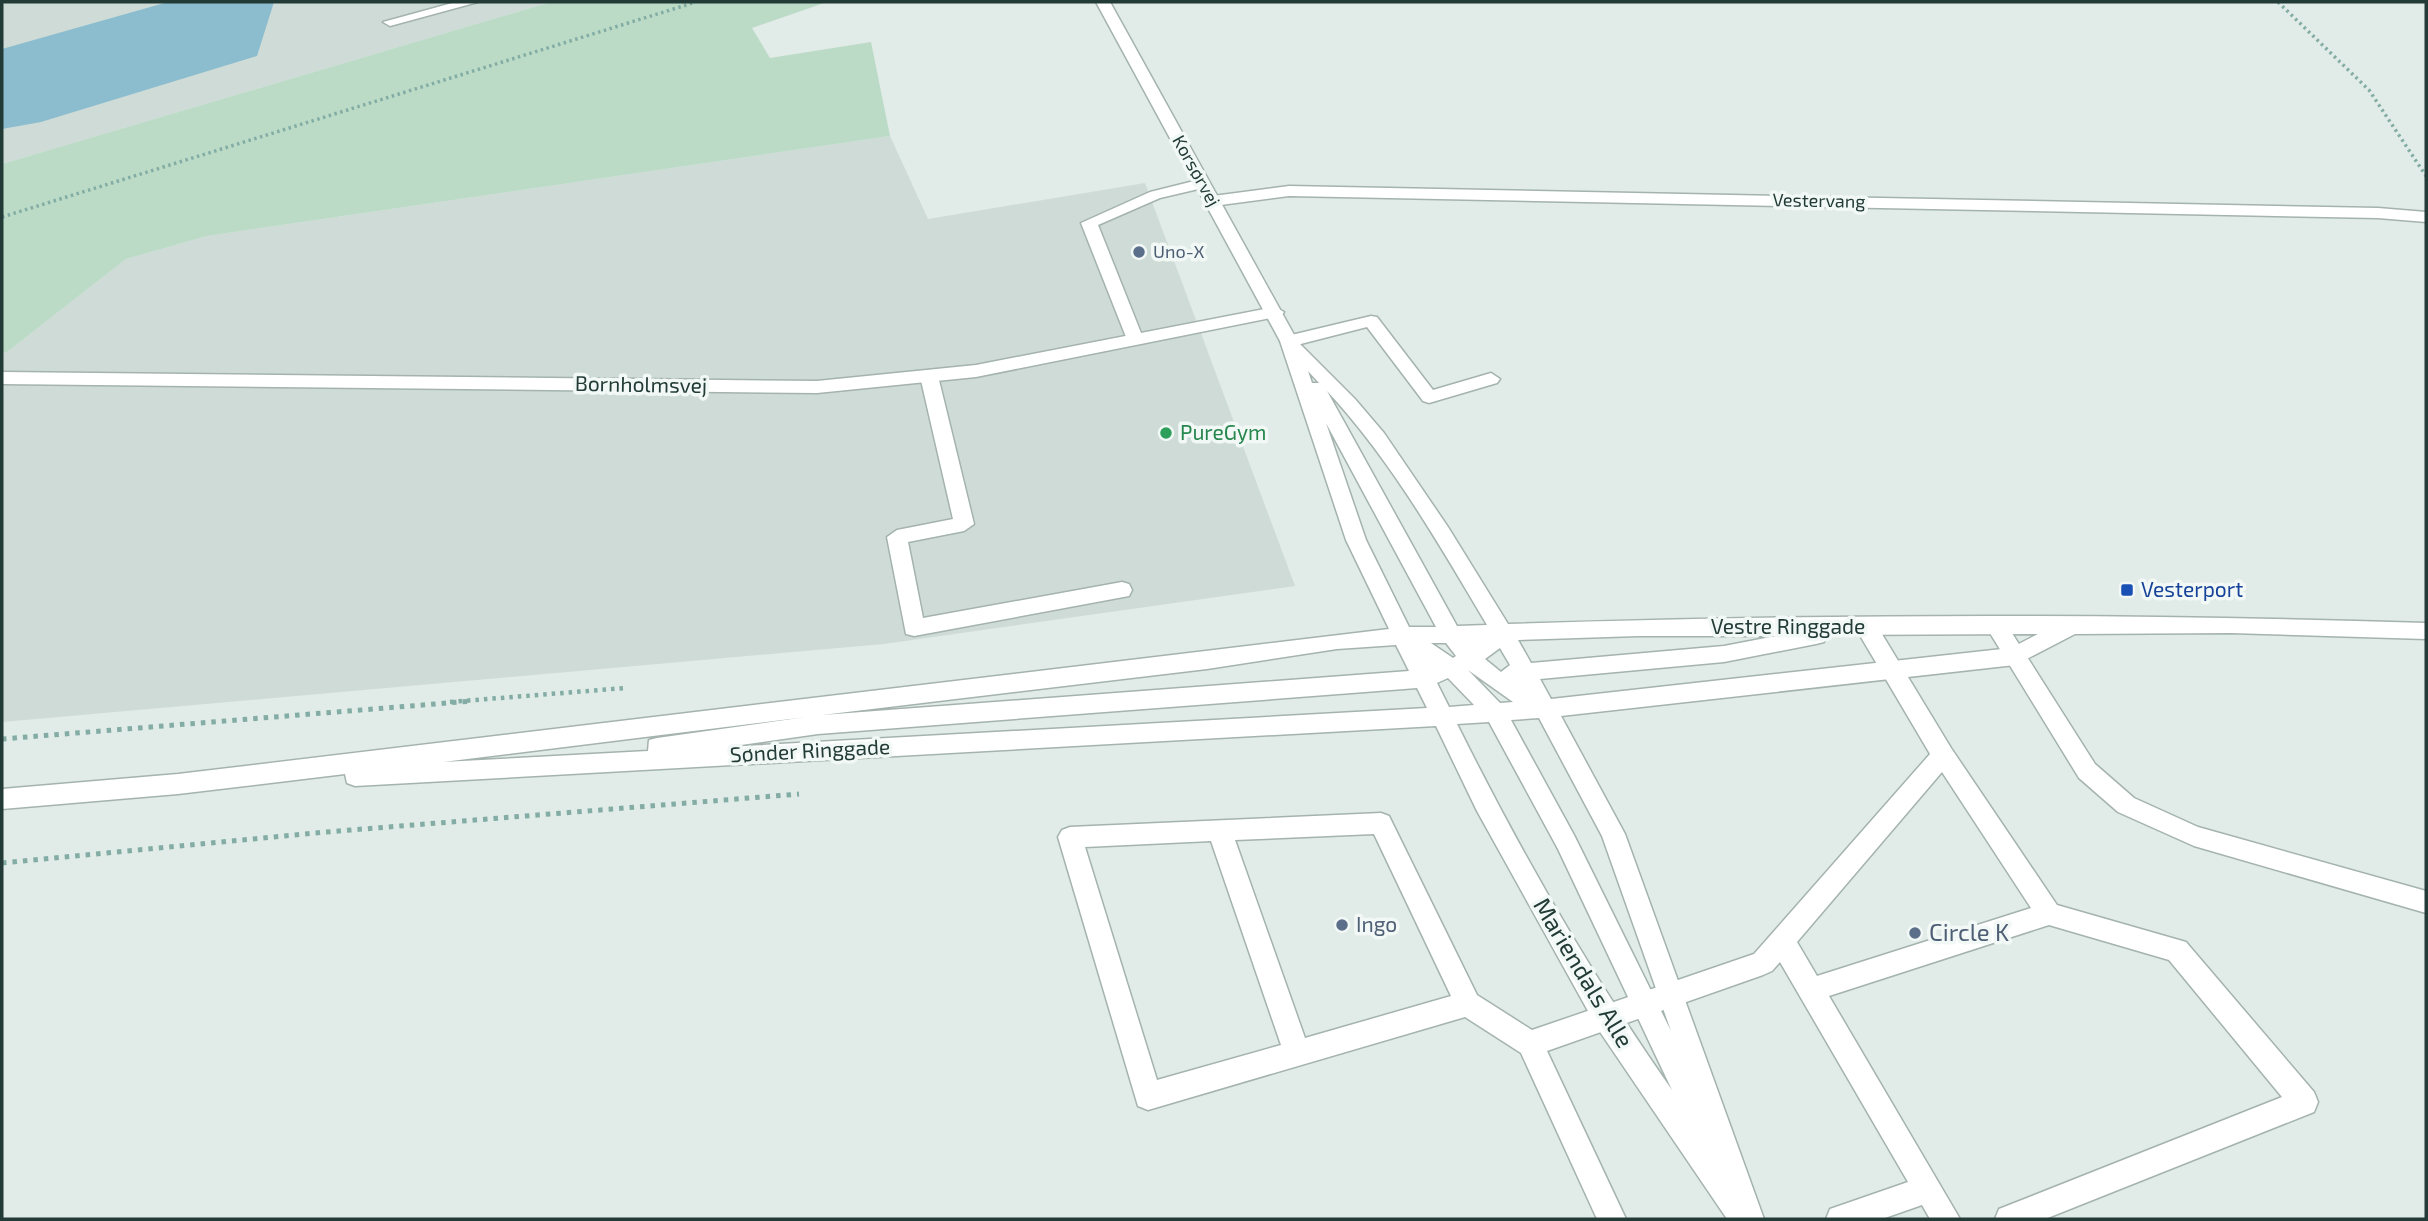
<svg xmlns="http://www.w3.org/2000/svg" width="2428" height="1221" viewBox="0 0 2428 1221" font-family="'Exo 2',sans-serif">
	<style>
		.built { fill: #cfdbd7 }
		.green { fill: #bbdbc7 }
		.water { fill: #8bbdce }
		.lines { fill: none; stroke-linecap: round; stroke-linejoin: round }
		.service-casing { stroke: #a4b3ae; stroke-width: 3 }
		.minor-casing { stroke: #a4b3ae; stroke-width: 3 }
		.tertiary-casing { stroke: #a4b3ae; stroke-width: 3 }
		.path-far2 { stroke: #83ada4; stroke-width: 3.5; stroke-dasharray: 2.5 3.5; stroke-linecap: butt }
		.path-far1 { stroke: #83ada4; stroke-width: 4.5; stroke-dasharray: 3.5 5; stroke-linecap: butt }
		.path { stroke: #83ada4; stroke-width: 5; stroke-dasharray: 4.5 6; stroke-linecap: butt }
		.service { fill: #fff; fill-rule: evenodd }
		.minor { fill: #fff; fill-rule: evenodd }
		.tertiary { fill: #fff; fill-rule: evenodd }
		.service-dot { fill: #5c6f8a; stroke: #f1f8f5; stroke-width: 2.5 }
		.leisure-dot { fill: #2e9e5b; stroke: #f1f8f5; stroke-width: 2.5 }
		.transit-dot { fill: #1a4fb4; stroke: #f1f8f5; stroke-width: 2.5 }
		.labels { text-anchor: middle; stroke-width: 7; stroke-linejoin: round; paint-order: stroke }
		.far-street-label { font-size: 18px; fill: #223b36; stroke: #f1f8f5 }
		.far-service-label { font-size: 18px; fill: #4e5e75; stroke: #f1f8f5; text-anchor: start }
		.street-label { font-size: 21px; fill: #223b36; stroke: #f1f8f5 }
		.leisure-label { font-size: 21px; fill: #27864d; stroke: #f1f8f5; text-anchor: start }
		.transit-label { font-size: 21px; fill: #164399; stroke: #f1f8f5; text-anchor: start }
		.service-label { font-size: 21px; fill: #4e5e75; stroke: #f1f8f5; text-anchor: start }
		.near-service-label { font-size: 24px; fill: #4e5e75; stroke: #f1f8f5; text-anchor: start }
		.near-street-label { font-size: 24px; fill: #223b36; stroke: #f1f8f5 }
	</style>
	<rect width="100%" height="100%" fill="#e1ebe7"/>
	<path class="built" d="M 2,2 L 551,2 L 2,164 Z
		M 890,136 L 928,219 L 1145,183 L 1295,586 L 884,644 L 2,722 L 2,352 L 7,352 L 126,259 L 207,236 Z"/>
	<path class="green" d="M 551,2 L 827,2 L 752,28 L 770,58 L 871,42 L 890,136 L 207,236 L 126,259 L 7,352 L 2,352 L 2,164 Z"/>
	<path class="water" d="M 168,2 L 274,2 L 257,56 L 41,122 L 2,129 L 2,49 Z"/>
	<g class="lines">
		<defs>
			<path id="service" d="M 456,2 L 478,2 L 390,26 L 383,22 Z
				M 1202,179 L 1210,184 L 1207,187 L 1160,198 L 1098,225 L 1143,338 L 1134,344 L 1128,342 L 1081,223 L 1150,192 Z
				M 1371,316 L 1377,317 L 1433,390 L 1491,373 L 1500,379 L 1497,383 L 1429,403 L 1423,401 L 1367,327 L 1289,347 L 1280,341 L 1283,337 Z
				M 929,370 L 938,376 L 974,524 L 964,531 L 908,542 L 923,618 L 1122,582 L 1129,584 L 1132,590 L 1129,596 L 914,636 L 906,634 L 887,537 L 897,530 L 953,519 L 920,376 Z
				M 1866,619 L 1874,621 L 1951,748 L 2057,905 L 2186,942 L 2314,1092 L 2318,1102 L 2314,1112 L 2045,1219 L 1995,1219 L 1999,1209 L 2282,1097 L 2169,960 L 2049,925 L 1829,996 L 1960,1219 L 1930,1219 L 1922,1205 L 1882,1219 L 1826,1219 L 1830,1209 L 1908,1182 L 1780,962 L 1772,971 L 1763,975 L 1547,1051 L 1626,1219 L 1597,1219 L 1521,1053 L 1465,1017 L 1148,1110 L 1138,1106 L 1058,837 L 1062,830 L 1070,827 L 1381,813 L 1389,816 L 1477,995 L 1532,1030 L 1754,954 L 1930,754 L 1855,627 L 1858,621 ZM 1942,772 L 2031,908 L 1817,976 L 1797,942 ZM 1374,834 L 1451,996 L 1305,1038 L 1235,840 ZM 1211,841 L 1281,1045 L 1157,1080 L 1085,847 Z"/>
			<path id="minor" d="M 1289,186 L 2378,208 L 2426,212 L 2426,222 L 2378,218 L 1289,196 L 1213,206 L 1205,201 L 1213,196 Z
				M 1275,307 L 1284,312 L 1281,316 L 976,377 L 817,393 L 2,384 L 2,372 L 817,381 L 976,365 Z
				M 1996,617 L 2003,619 L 2095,764 L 2134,798 L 2198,827 L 2426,891 L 2426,913 L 2194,846 L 2118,812 L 2079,778 L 1985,625 L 1989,619 Z"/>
			<path id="tertiary" d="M 1096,2 L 1110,2 L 1298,342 L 1355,399 L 1384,433 L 1448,527 L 1508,624 C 1814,614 2121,613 2426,623 L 2426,639 L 2231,633 L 2075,634 L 2015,665 L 1561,716 L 1625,834 L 1764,1219 L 1727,1219 L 1598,1029 L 1477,811 L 1436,726 L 355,786 L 347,783 L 345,774 L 178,794 L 2,809 L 2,789 L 178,774 L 1389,629 L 1346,540 L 1280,341 ZM 1308,371 L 1319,383 L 1312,383 ZM 1327,391 C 1391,460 1439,544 1487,625 L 1457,626 ZM 1326,423 L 1436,627 L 1409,627 L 1366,540 ZM 2038,634 L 2011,648 L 1551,699 L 1540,679 L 1724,662 L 1816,644 L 1824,642 L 1826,635 ZM 1638,636 L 1776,636 L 1724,646 L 1531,663 L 1518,640 ZM 1431,643 L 1446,643 L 1456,656 L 1453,658 ZM 1396,645 L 1409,671 L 822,715 L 1207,669 L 1337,649 ZM 1500,648 L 1510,665 L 1501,672 L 1485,659 ZM 1468,670 L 1513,702 L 1500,703 ZM 1448,678 L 1474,705 L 1449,707 L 1437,683 ZM 1417,688 L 1427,708 L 727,747 L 818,734 ZM 806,717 L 657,738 L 649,740 L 648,751 L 443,762 ZM 1539,718 L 1602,836 L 1671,1031 L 1574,835 L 1511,720 ZM 1489,722 L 1558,849 L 1672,1090 C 1591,975 1520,851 1457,724 Z"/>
		</defs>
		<use href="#service" class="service-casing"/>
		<use href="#minor" class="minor-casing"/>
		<use href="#tertiary" class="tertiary-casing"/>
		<path class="path-far2" d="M 2278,2 L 2369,90 L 2426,176
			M 2,217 L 696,2"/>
		<path class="path-far1" d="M 450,702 L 625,688"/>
		<path class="path" d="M 2,739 L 472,701
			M 2,863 L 326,832 L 799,794"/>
		<use href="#service" class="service"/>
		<use href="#minor" class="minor"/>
		<use href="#tertiary" class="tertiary"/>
	</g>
	<g class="service-dot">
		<circle cx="1139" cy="252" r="7"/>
		<circle cx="1342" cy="925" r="7"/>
		<circle cx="1915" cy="933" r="7"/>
	</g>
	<circle class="leisure-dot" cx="1166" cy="433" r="7"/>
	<rect class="transit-dot" x="2120" y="583" width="14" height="14" rx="3.5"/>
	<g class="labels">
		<g class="far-street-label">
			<text transform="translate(1196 171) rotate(61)" y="6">Korsørvej</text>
			<text transform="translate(1819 201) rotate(1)" y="6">Vestervang</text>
		</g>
		<g class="far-service-label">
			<text x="1153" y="258">Uno-X</text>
		</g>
		<g class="street-label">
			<text transform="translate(641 385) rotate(1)" y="7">Bornholmsvej</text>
			<text x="1788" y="634">Vestre Ringgade</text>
			<text transform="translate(810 751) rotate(-3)" y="7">Sønder Ringgade</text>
		</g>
		<g class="leisure-label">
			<text x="1180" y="440">PureGym</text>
		</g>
		<g class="transit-label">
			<text x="2141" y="597">Vesterport</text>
		</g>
		<g class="service-label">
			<text x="1356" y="932">Ingo</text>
		</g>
		<g class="near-service-label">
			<text x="1929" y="941">Circle K</text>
		</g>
		<g class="near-street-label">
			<text transform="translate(1583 973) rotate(59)" y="8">Mariendals Alle</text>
		</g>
	</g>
	<rect width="2428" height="1221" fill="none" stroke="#223b36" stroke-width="7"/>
</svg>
